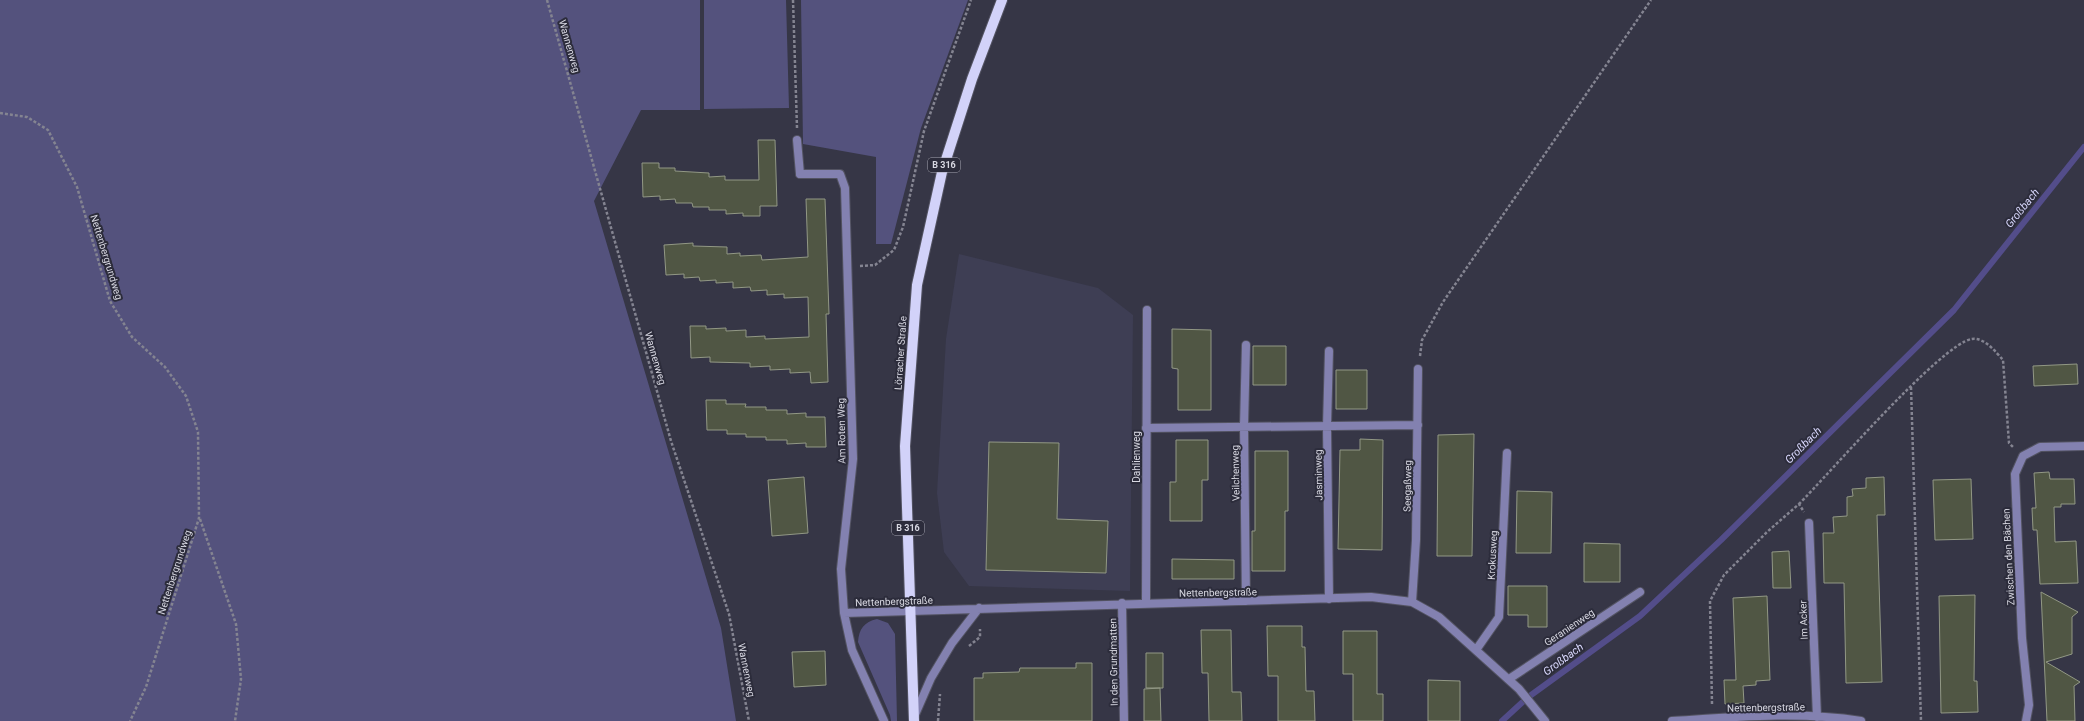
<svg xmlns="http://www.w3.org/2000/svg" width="2084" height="721" viewBox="0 0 2084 721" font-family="Roboto,sans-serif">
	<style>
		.built { fill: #3e3e54 }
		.green { fill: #54527d }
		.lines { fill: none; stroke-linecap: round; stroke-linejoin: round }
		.stream { stroke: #534d8a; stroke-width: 6 }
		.building { fill: #505644; stroke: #929885 }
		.lane-casing { stroke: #535362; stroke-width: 10 }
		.street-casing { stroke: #535362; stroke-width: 10 }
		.primary-casing { stroke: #535362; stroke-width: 12 }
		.path { stroke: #848491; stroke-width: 2.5; stroke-dasharray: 3 2; stroke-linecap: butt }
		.lane { stroke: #8381b0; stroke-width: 8 }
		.street { stroke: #8381b0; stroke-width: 8 }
		.primary { stroke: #d2d2f9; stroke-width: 10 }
		.labels { text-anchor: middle; stroke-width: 4; stroke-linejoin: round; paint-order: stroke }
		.shield { fill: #2c2c3b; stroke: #a4a4b0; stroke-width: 1 }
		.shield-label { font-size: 9px; font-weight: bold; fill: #d8d8e2 }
		.street-label { font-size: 10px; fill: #d8d8e2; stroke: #2c2c3b }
		.water-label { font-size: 11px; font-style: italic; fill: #d8d7fc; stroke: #2c2c3b }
	</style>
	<rect width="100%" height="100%" fill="#363646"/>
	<path class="built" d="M 959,254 L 1098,288 L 1133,315 L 1130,591 L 969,586 L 944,552 L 937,493 L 946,339 Z"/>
	<path class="green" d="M 0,0 L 700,0 L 700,110 L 641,110 L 594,201 L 721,628 L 736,721 L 0,721 Z
		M 704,0 L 786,0 L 789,108 L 704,109 Z
		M 801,0 L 968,0 L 921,128 L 891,244 L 876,244 L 876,157 L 803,144 Z
		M 877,619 L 888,623 L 895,634 L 897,721 L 891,721 L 890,715 L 858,642 C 859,629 864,622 877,619 Z"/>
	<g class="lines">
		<path class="stream" d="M 1502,721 L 1527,698 L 1640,616 L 1721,540 L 1954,310 L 2084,147"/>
	</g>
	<path class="building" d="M 758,140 L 775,140 L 777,206 L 760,206 L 760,216 L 743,216 L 743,213 L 726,214 L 726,210 L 709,210 L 709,207 L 693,207 L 692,203 L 676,203 L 675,199 L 660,200 L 660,196 L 643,197 L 642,163 L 659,163 L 659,168 L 675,168 L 675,171 L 709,173 L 709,177 L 725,176 L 725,180 L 759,180 Z
		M 806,199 L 825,199 L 829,314 L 826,314 L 828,382 L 811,383 L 810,372 L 790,373 L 790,369 L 770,370 L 770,366 L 750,367 L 750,363 L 710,362 L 710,357 L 691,358 L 690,326 L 706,326 L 706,329 L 726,328 L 726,331 L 746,330 L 746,337 L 765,336 L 765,339 L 809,337 L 808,297 L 784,298 L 784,294 L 767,295 L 767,290 L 751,291 L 750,287 L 733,288 L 733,282 L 716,283 L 716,280 L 700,281 L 699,277 L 684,278 L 684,274 L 666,275 L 664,245 L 693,243 L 693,246 L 727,247 L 727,254 L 740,253 L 740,256 L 761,255 L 762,260 L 808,257 Z
		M 1172,329 L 1211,330 L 1211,410 L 1178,410 L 1178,369 L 1172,368 Z
		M 1253,346 L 1286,346 L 1286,385 L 1253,385 Z
		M 2077,364 L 2078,384 L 2034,386 L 2033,366 Z
		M 1336,370 L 1367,370 L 1367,409 L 1336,409 Z
		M 706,400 L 726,400 L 726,404 L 746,404 L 745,407 L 766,407 L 766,410 L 787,410 L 787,414 L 806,413 L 806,417 L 825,417 L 826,447 L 806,447 L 806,443 L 787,444 L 787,440 L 766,440 L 766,437 L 746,437 L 746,434 L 727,434 L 727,430 L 707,430 Z
		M 1474,434 L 1472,556 L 1437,556 L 1438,435 Z
		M 1360,439 L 1383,440 L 1382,550 L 1338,549 L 1340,450 L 1360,450 Z
		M 1176,440 L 1208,440 L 1208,480 L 1202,480 L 1202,521 L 1170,521 L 1170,482 L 1176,482 Z
		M 989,442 L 1059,443 L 1057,519 L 1108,521 L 1106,573 L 986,570 Z
		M 1255,451 L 1288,451 L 1288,511 L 1285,511 L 1285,571 L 1252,571 L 1252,531 L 1255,531 Z
		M 2049,472 L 2050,479 L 2074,479 L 2075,504 L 2061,504 L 2061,507 L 2054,507 L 2055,542 L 2076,541 L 2078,583 L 2040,584 L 2037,530 L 2033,530 L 2032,508 L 2036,508 L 2034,473 Z
		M 804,477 L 808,533 L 772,536 L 768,480 Z
		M 1884,477 L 1885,515 L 1877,515 L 1882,682 L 1846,683 L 1844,583 L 1824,583 L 1823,533 L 1834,533 L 1833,517 L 1847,516 L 1847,497 L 1853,496 L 1852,489 L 1866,488 L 1866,478 Z
		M 1971,479 L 1973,539 L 1935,540 L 1933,480 Z
		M 1517,491 L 1552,492 L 1551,553 L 1516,553 Z
		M 1584,543 L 1620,544 L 1620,582 L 1584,582 Z
		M 1789,551 L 1791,588 L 1773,588 L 1772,552 Z
		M 1172,559 L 1234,560 L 1234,579 L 1172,579 Z
		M 1508,586 L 1547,586 L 1547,627 L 1528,627 L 1528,615 L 1508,615 Z
		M 2041,592 L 2078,612 L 2072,617 L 2072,654 L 2046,662 L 2080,682 L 2074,686 L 2075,721 L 2047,721 Z
		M 1975,595 L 1974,681 L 1977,681 L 1978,712 L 1941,713 L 1939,596 Z
		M 1767,596 L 1770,680 L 1756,681 L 1756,685 L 1743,686 L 1744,703 L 1725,704 L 1724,680 L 1736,680 L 1733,598 Z
		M 1267,626 L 1302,626 L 1302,647 L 1305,647 L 1306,691 L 1314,691 L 1315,721 L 1278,721 L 1278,676 L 1268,676 Z
		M 1201,630 L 1231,630 L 1232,692 L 1241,692 L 1242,721 L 1209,721 L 1208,673 L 1202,673 Z
		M 1343,631 L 1377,631 L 1377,694 L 1383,694 L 1383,721 L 1353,721 L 1353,674 L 1343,674 Z
		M 825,651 L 826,685 L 794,687 L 792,652 Z
		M 1146,653 L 1163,653 L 1163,688 L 1146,688 Z
		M 1076,663 L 1092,663 L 1092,721 L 974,721 L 974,678 L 983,678 L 983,673 L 1019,672 L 1020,668 L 1076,668 Z
		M 1428,680 L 1460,681 L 1460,721 L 1428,721 Z
		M 1160,688 L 1161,721 L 1144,721 L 1144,689 Z"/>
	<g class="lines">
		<defs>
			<path id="lane" d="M 797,140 L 800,174"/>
			<path id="street" d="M 800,174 L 840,174 L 845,188 L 853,459 L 841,569 L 844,613 L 852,650 L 884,721
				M 1246,345 L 1244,426 L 1246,601
				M 1329,351 L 1327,426 L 1329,599
				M 1146,428 L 1418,425
				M 1809,523 L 1817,717
				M 1412,602 L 1416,540 L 1418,369
				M 1122,603 L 1124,721
				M 1146,603 L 1147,310
				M 844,613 L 1371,597 L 1412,602 L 1439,617 L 1519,689 L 1545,721
				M 1476,650 L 1499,617 L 1507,453
				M 1509,679 L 1640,592
				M 914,717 L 931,678 L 952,643 L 979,608
				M 1672,721 C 1735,717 1799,711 1861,721
				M 2026,721 L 2029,705 L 2022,638 L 2015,474 L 2023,456 L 2040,447 L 2084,446"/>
			<path id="primary" d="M 914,721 L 905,446 L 917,285 L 942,172 L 972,79 L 1002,0"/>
		</defs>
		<use href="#lane" class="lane-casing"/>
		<use href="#street" class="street-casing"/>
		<use href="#primary" class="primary-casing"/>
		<path class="path" d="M 547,0 L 671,441 L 729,614 L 749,721
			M 793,0 L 797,128
			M 0,113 L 27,117 L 48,130 L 77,187 L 110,301 L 132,337 L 165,367 L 186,396 L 198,432 L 199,518 L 146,687 L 130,721
			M 860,266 L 875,265 L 894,250 L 903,227 L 924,131 L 971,0
			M 1420,356 L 1422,340 L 1443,302 L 1651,0
			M 1911,387 L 1921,721
			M 1799,504 C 1827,476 1942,343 1972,339 C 1984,337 1996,352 2003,360 L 2009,443 L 2013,447
			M 200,519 L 236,624 L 241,679 L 235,721
			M 969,646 L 980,637 L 980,629
			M 1712,704 L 1710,601 L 1724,575 L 1767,532 L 1799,504 L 1804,512
			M 938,721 L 940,694"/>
		<use href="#lane" class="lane"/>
		<use href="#street" class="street"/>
		<use href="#primary" class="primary"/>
	</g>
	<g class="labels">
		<g class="shield">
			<rect x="928" y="158" width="32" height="14" rx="3"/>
			<rect x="892" y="521" width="32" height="14" rx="3"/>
		</g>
		<g class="shield-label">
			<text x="944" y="168">B 316</text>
			<text x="908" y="531">B 316</text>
		</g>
		<g class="street-label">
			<text transform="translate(570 46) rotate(74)" y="4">Wannenweg</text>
			<text transform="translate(107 257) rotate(73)" y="4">Nettenbergrundweg</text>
			<text transform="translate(900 353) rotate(-86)" y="4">Lörracher Straße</text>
			<text transform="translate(656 358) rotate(74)" y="4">Wannenweg</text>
			<text transform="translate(841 431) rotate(-91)" y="4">Am Roten Weg</text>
			<text transform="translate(1136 457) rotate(-90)" y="4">Dahlienweg</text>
			<text transform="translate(1235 473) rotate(-91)" y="4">Veilchenweg</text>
			<text transform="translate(1318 475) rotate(-91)" y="4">Jasminweg</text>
			<text transform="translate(1407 486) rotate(-89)" y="4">Seegaßweg</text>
			<text transform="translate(1492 555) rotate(-87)" y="4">Krokusweg</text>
			<text transform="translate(2008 557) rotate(-93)" y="4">Zwischen den Bächen</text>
			<text transform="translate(174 572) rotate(-72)" y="4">Nettenbergrundweg</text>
			<text transform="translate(1218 592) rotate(-1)" y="4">Nettenbergstraße</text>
			<text transform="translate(894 601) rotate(-2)" y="4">Nettenbergstraße</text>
			<text transform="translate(1803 620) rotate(-92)" y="4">Im Acker</text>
			<text transform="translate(1569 627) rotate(-34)" y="4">Geranienweg</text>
			<text transform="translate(1113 662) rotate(-91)" y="4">In den Grundmatten</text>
			<text transform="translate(747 670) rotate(79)" y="4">Wannenweg</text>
			<text transform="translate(1766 707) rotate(-1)" y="4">Nettenbergstraße</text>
		</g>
		<g class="water-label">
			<text transform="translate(2022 208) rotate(-51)" y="4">Großbach</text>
			<text transform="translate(1803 445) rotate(-45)" y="4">Großbach</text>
			<text transform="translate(1563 659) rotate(-36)" y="4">Großbach</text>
		</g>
	</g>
</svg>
